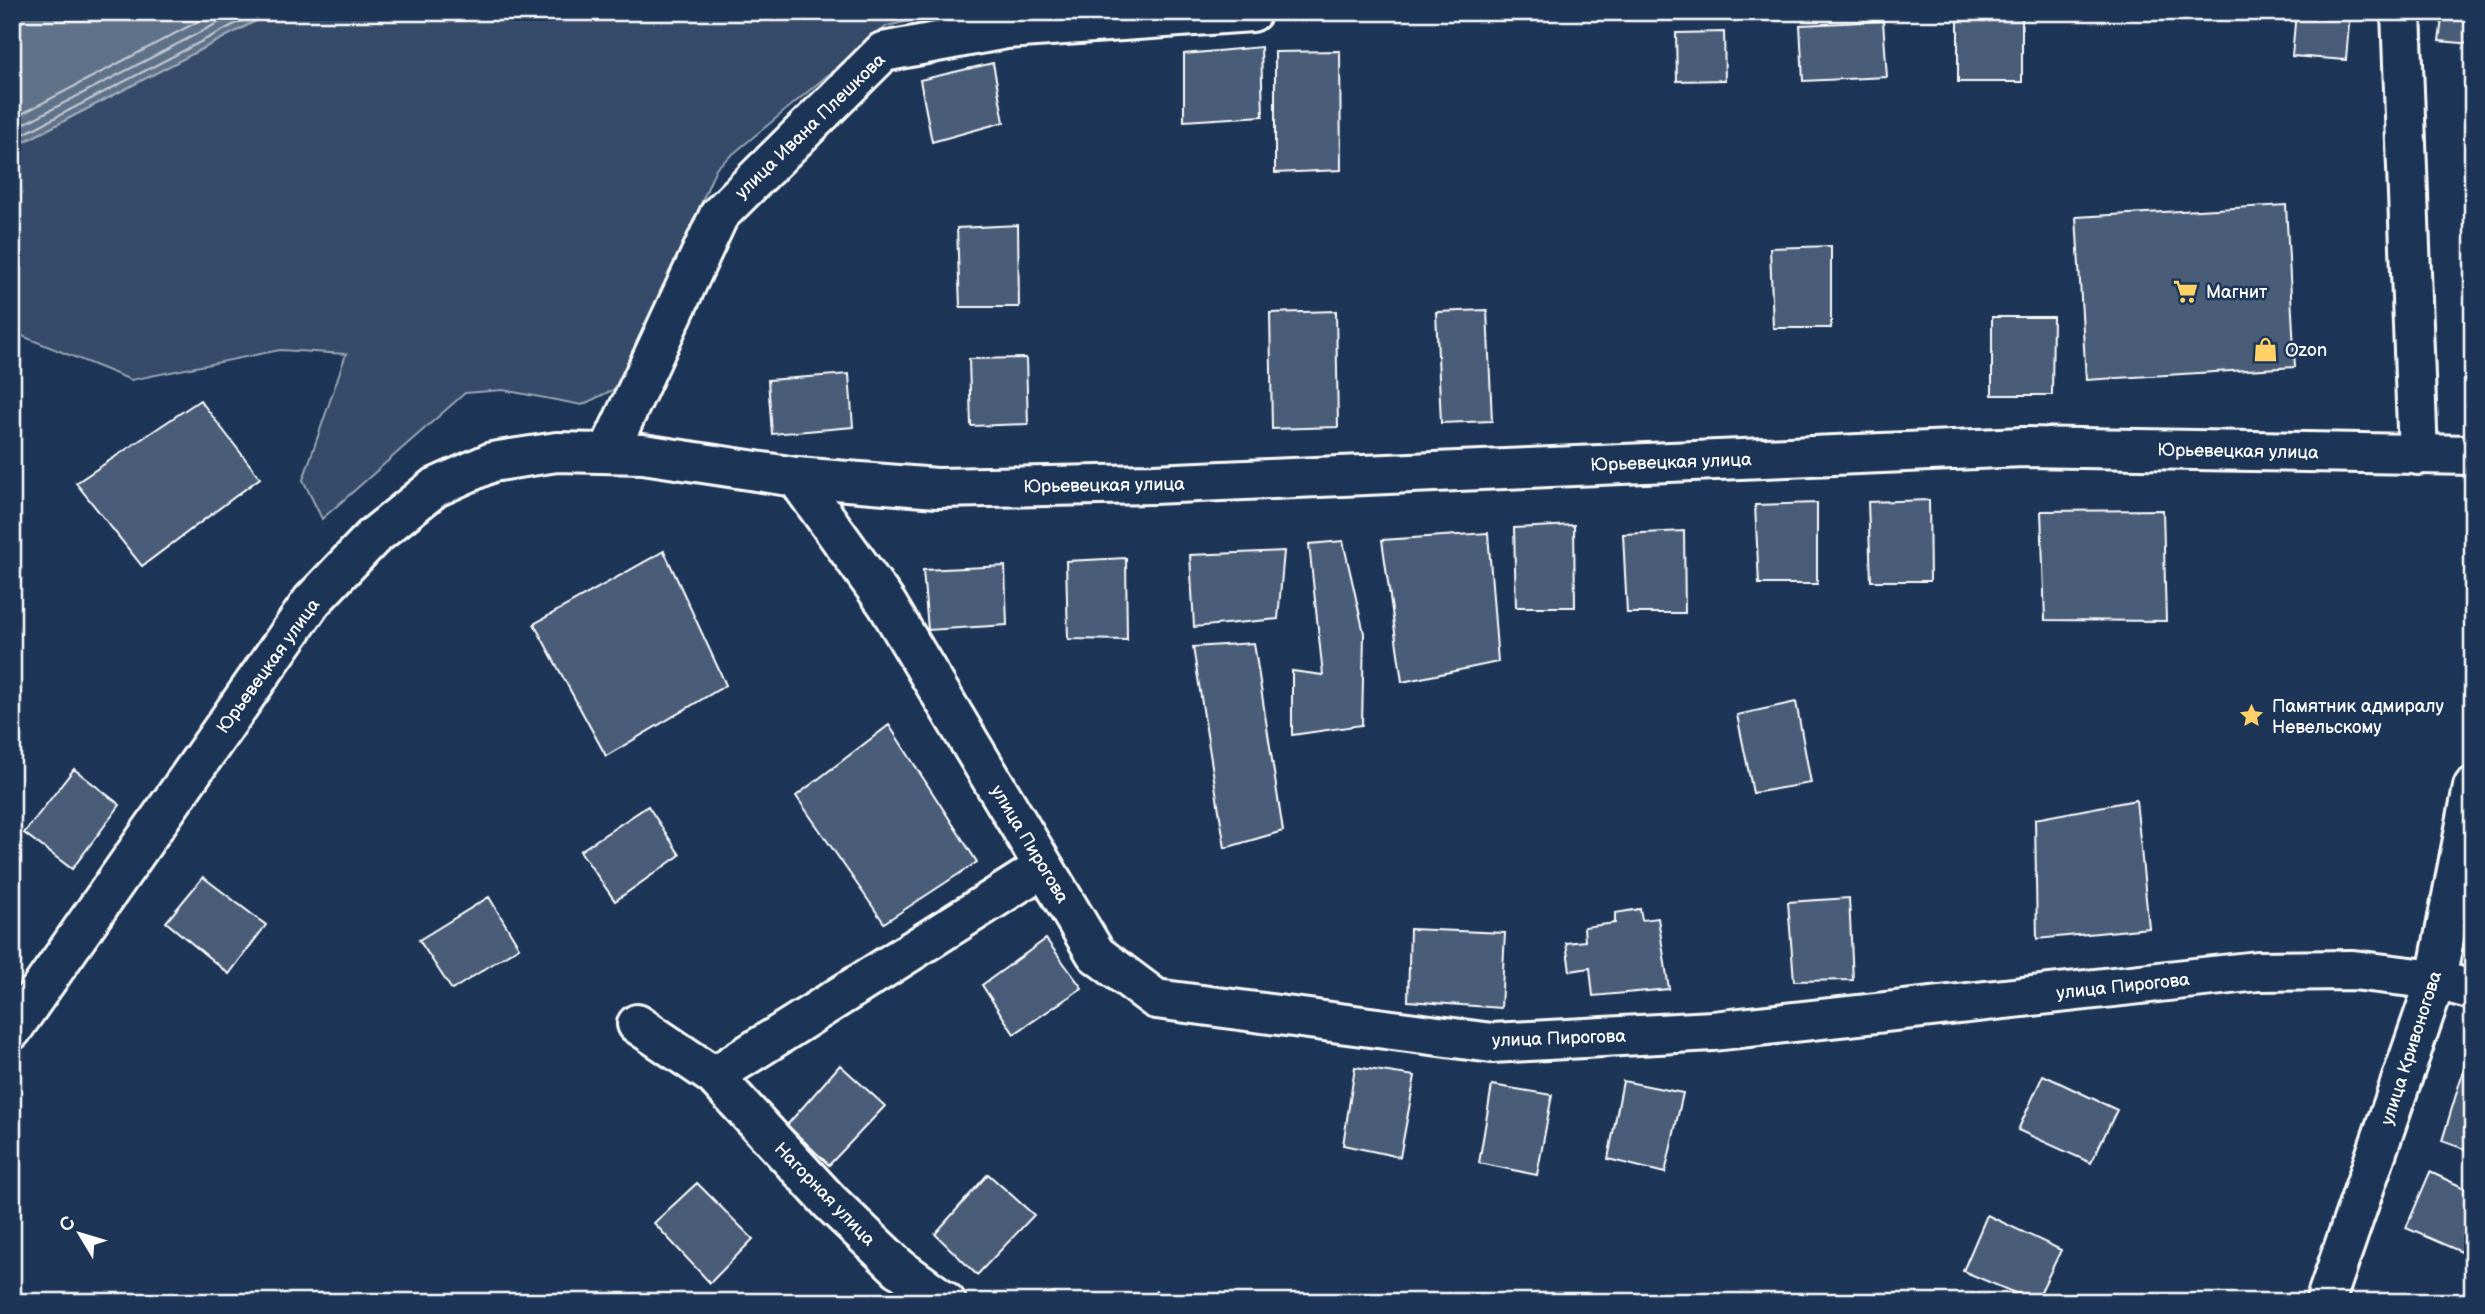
<svg xmlns="http://www.w3.org/2000/svg" width="2485" height="1314" viewBox="0 0 2485 1314" font-family="'Balsamiq Sans',sans-serif">
	<style>
		.green { fill: #364b69; stroke: #9aa5b4; stroke-width: 2 }
		.water { fill: #617289; stroke: #a0aab8; stroke-width: 2 }
		.lines { fill: none; stroke-linecap: round; stroke-linejoin: round }
		.shore { stroke: #c0c7d0; stroke-width: 2 }
		.building { fill: #4a5d79; stroke: #fff; stroke-width: 2 }
		.minor-casing { stroke: #fff; stroke-width: 44 }
		.major-casing { stroke: #fff; stroke-width: 44 }
		.minor { stroke: #1d3557; stroke-width: 38 }
		.major { stroke: #1d3557; stroke-width: 38 }
		.labels { text-anchor: middle; stroke-width: 5; stroke-linejoin: round; paint-order: stroke }
		.street-label { font-size: 18px; fill: #fff; stroke: #1d3557 }
		.poi-label { font-size: 18px; fill: #fff; stroke: #1d3557; text-anchor: start }
	</style>
	<rect width="100%" height="100%" fill="#1d3557"/>
	<filter id="ink" filterUnits="userSpaceOnUse"><feTurbulence type="fractalNoise" baseFrequency=".0143" numOctaves="2"/><feDisplacementMap in="SourceGraphic" scale="14" xChannelSelector="R" yChannelSelector="G"/><feConvolveMatrix kernelMatrix="1 2 1 2 8 2 1 2 1" color-interpolation-filters="sRGB"/></filter>
	<g filter="url(#ink)">
		<path class="green" d="M 273,12 L 948,12 L 887,26 L 716,168 L 625,384 L 582,405 L 503,390 L 465,393 L 322,519 L 303,480 L 346,354 L 280,350 L 131,380 L 15,333 L 12,334 L 12,148 Z"/>
		<path class="water" d="M 12,12 L 273,12 L 12,148 Z"/>
		<g class="lines">
			<path class="shore" d="M 12,119 L 216,12
				M 12,130 L 239,12
				M 12,140 L 258,12"/>
		</g>
		<path class="building" d="M 2296,12 L 2350,12 L 2346,60 L 2292,56 Z
			M 2443,12 L 2473,12 L 2473,44 L 2439,41 Z
			M 1958,17 L 2022,17 L 2022,82 L 1958,82 Z
			M 1883,21 L 1887,77 L 1803,81 L 1800,25 Z
			M 1724,32 L 1725,80 L 1677,81 L 1676,33 Z
			M 1261,47 L 1263,116 L 1184,121 L 1184,54 Z
			M 1340,51 L 1341,170 L 1275,173 L 1275,52 Z
			M 993,63 L 1004,122 L 932,142 L 920,80 Z
			M 2286,205 L 2295,367 L 2086,380 L 2076,217 Z
			M 1018,225 L 1019,307 L 960,307 L 957,228 Z
			M 1831,246 L 1831,328 L 1773,328 L 1770,248 Z
			M 1487,310 L 1492,421 L 1441,423 L 1436,312 Z
			M 1336,311 L 1338,427 L 1272,429 L 1270,313 Z
			M 1992,317 L 2053,317 L 2052,395 L 1992,395 Z
			M 1026,358 L 1028,424 L 971,426 L 969,359 Z
			M 849,374 L 853,427 L 772,434 L 768,380 Z
			M 200,400 L 260,478 L 142,566 L 76,483 Z
			M 1929,500 L 1930,581 L 1871,581 L 1868,502 Z
			M 1817,503 L 1817,584 L 1759,584 L 1755,505 Z
			M 2163,510 L 2166,621 L 2045,620 L 2041,511 Z
			M 1574,525 L 1575,607 L 1516,607 L 1514,528 Z
			M 1684,531 L 1685,613 L 1627,613 L 1623,534 Z
			M 1488,533 L 1498,662 L 1402,682 L 1382,540 Z
			M 1343,541 L 1364,633 L 1362,725 L 1292,735 L 1292,671 L 1323,675 L 1309,544 Z
			M 664,551 L 726,685 L 606,756 L 534,624 Z
			M 1284,551 L 1278,619 L 1194,627 L 1190,555 Z
			M 1126,558 L 1127,640 L 1068,639 L 1066,561 Z
			M 1005,566 L 1007,625 L 928,630 L 923,570 Z
			M 1254,643 L 1283,831 L 1225,848 L 1193,647 Z
			M 1796,702 L 1811,783 L 1753,793 L 1737,715 Z
			M 889,725 L 977,862 L 884,923 L 796,796 Z
			M 74,769 L 120,805 L 72,869 L 24,833 Z
			M 2136,800 L 2149,928 L 2037,939 L 2035,819 Z
			M 648,806 L 680,855 L 615,901 L 580,851 Z
			M 203,877 L 266,925 L 229,974 L 166,922 Z
			M 489,897 L 519,947 L 452,990 L 419,940 Z
			M 1849,898 L 1853,980 L 1794,981 L 1788,902 Z
			M 1640,909 L 1642,920 L 1658,918 L 1669,989 L 1593,996 L 1590,968 L 1570,971 L 1566,943 L 1585,941 L 1584,927 L 1615,923 L 1615,913 Z
			M 1410,929 L 1505,933 L 1501,1008 L 1408,1001 Z
			M 1046,939 L 1082,988 L 1014,1034 L 982,985 Z
			M 840,1065 L 885,1106 L 829,1165 L 787,1125 Z
			M 2465,1065 L 2473,1068 L 2473,1152 L 2442,1141 Z
			M 1355,1067 L 1415,1076 L 1400,1157 L 1343,1145 Z
			M 2043,1075 L 2117,1110 L 2091,1163 L 2018,1130 Z
			M 1623,1081 L 1683,1093 L 1665,1173 L 1608,1159 Z
			M 1492,1085 L 1552,1095 L 1537,1175 L 1479,1163 Z
			M 2430,1172 L 2473,1192 L 2473,1257 L 2406,1228 Z
			M 988,1174 L 1034,1215 L 977,1275 L 935,1234 Z
			M 697,1183 L 753,1239 L 710,1283 L 654,1223 Z
			M 1987,1215 L 2061,1250 L 2036,1302 L 1963,1271 Z
			M 1156,1291 L 1172,1302 L 1148,1302 Z"/>
		<g class="lines">
			<defs>
				<path id="minor" d="M 2401,12 L 2418,455
					M 608,453 L 719,215 L 883,52 L 1006,29 L 1252,12
					M 796,477 L 887,604 L 1096,954 L 1156,999 L 1492,1043 L 1713,1031 L 2258,971 L 2353,970 L 2436,980 L 2473,990
					M 637,1024 L 714,1076 L 830,1202 L 899,1268 L 946,1302
					M 714,1076 L 1044,867
					M 2325,1302 L 2436,980 L 2473,787"/>
				<path id="major" d="M 12,1030 L 312,601 L 373,537 L 434,488 L 492,462 L 557,452 L 643,454 L 796,477 L 937,488 L 1153,484 L 2024,447 L 2473,455"/>
			</defs>
			<use href="#minor" class="minor-casing"/>
			<use href="#major" class="major-casing"/>
			<use href="#minor" class="minor"/>
			<use href="#major" class="major"/>
		</g>
	</g>
	<defs>
		<symbol id="supermarket-bare" viewBox="-9 -9 18 18"><path d="M-6-5.5h2.5l.6 2H6L4.5 2H-2.5L-4.4-4H-6ZM-1.5 3.2a1.3 1.3 0 1 0 .1 0ZM3 3.2a1.3 1.3 0 1 0 .1 0Z" fill="#ffd166" stroke="#1d3557" stroke-width="2.5" paint-order="stroke"/></symbol>
		<symbol id="shop-bare" viewBox="-9 -9 18 18"><path d="M-5-2.5h2.3a2.7 3.5 0 0 1 5.4 0H5L5.5 6h-11ZM-1.5-2.5h3a1.5 2.3 0 0 0-3 0Z" fill="#ffd166" stroke="#1d3557" stroke-width="2.5" paint-order="stroke"/></symbol>
		<symbol id="sight-bare" viewBox="-9 -9 18 18"><path d="M0-6L1.8-2.2L6-1.7L2.9 1.2L3.7 5.4L0 3.3L-3.7 5.4L-2.9 1.2L-6-1.7L-1.8-2.2Z" fill="#ffd166" stroke="#1d3557" stroke-width="2.5" paint-order="stroke"/></symbol>
	</defs>
	<g fill-rule="evenodd">
		<use href="#supermarket-bare" x="2168" y="274" width="35" height="35"/>
		<use href="#shop-bare" x="2248" y="332" width="35" height="35"/>
		<use href="#sight-bare" x="2234" y="698" width="35" height="35"/>
	</g>
	<g class="labels">
		<g class="street-label">
			<text transform="translate(810 126) rotate(-44)" y="6">улица Ивана Плешкова</text>
			<text transform="translate(2238 451) rotate(1)" y="6">Юрьевецкая улица</text>
			<text transform="translate(1671 462) rotate(-2)" y="6">Юрьевецкая улица</text>
			<text transform="translate(1104 485) rotate(-1)" y="6">Юрьевецкая улица</text>
			<text transform="translate(268 666) rotate(-54)" y="6">Юрьевецкая улица</text>
			<text transform="translate(1030 844) rotate(59)" y="6">улица Пирогова</text>
			<text transform="translate(2123 986) rotate(-6)" y="6">улица Пирогова</text>
			<text transform="translate(1559 1038) rotate(-2)" y="6">улица Пирогова</text>
			<text transform="translate(2411 1048) rotate(-72)" y="6">улица Кривоногова</text>
			<text transform="translate(825 1194) rotate(46)" y="6">Нагорная улица</text>
		</g>
		<g class="poi-label">
			<text x="2206" y="298">Магнит</text>
			<text x="2285" y="356">Ozon</text>
			<text x="2272" y="712">Памятник адмиралу<tspan x="2272" dy="21">Невельскому</tspan></text>
		</g>
	</g>
	<rect width="2485" height="1314" fill="none" stroke="#1d3557" stroke-width="42"/>
	<rect x="21" y="21" width="2443" height="1272" fill="none" stroke="#fff" stroke-width="2.5" filter="url(#ink)"/>
	<g transform="translate(80 1234) rotate(308)" stroke="#1d3557" stroke-width="5" paint-order="stroke">
	<path d="M0-5L12 26L0 18L-12 26Z" fill="#ffffff"/>
	<text y="-10" font-size="19" font-weight="bold" text-anchor="middle" fill="#ffffff">С</text>
	</g>
</svg>
